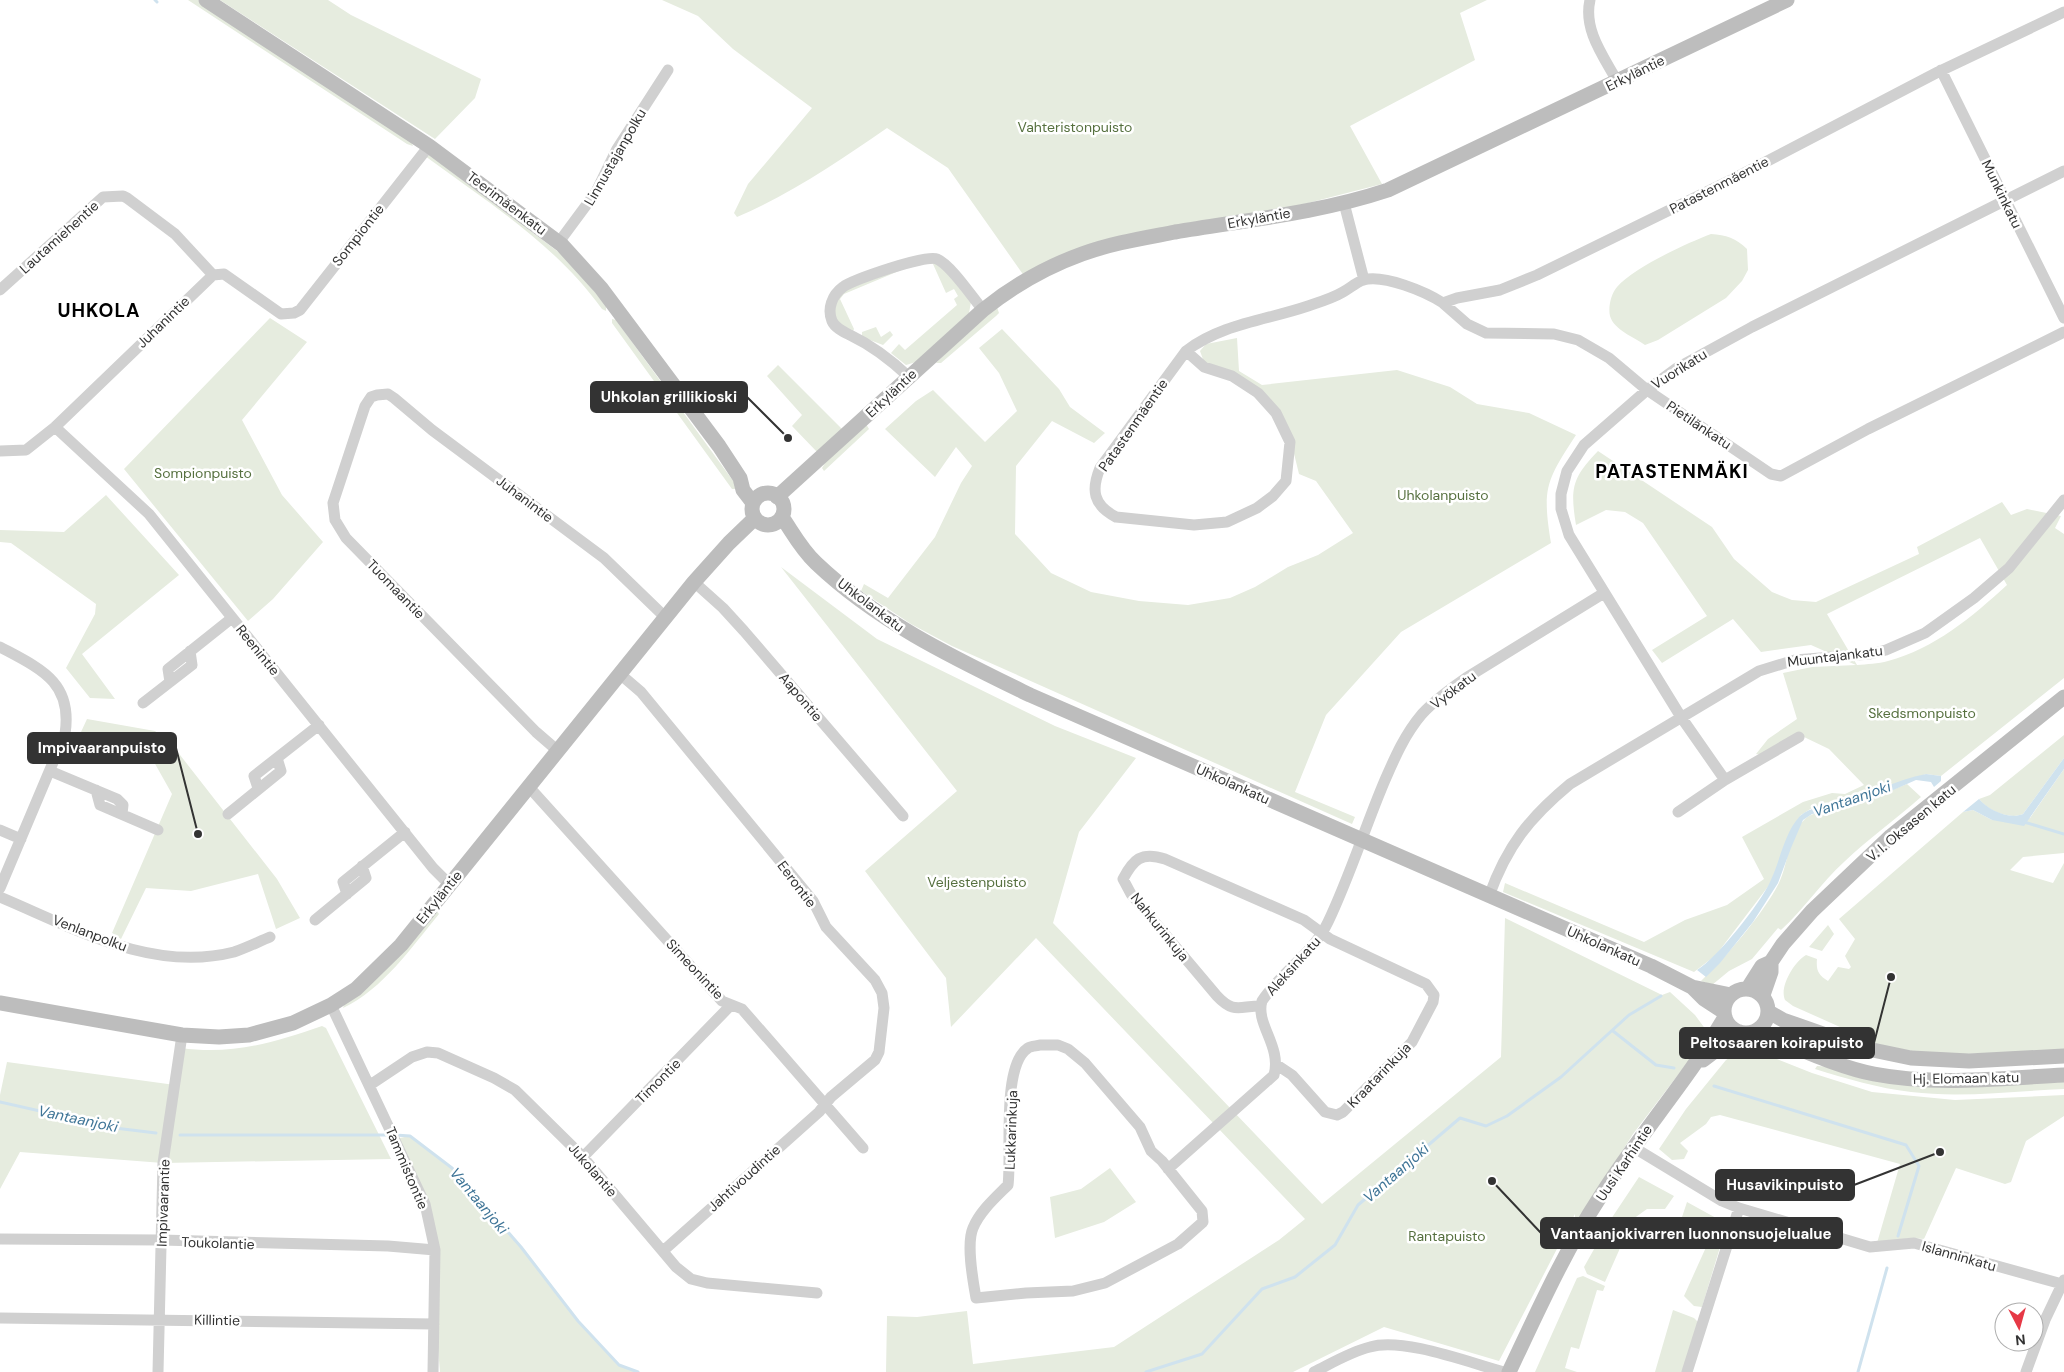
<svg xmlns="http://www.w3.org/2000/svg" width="2064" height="1372" viewBox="0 0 2064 1372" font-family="'DM Sans',sans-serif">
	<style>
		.green { fill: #e6ecdf; fill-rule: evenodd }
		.water { fill: #cfe2ee }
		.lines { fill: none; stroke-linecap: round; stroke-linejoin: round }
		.stream { stroke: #cfe2ee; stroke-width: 3 }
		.street { stroke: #d0d0d0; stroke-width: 11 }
		.secondary { stroke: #bdbdbd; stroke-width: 15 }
		.labels { text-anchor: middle; stroke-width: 5; stroke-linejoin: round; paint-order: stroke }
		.street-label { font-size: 14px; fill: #333; stroke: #fff }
		.park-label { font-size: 14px; fill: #56703f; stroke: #fff }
		.water-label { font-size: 15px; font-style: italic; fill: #3f7597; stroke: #fff }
		.district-label { font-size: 19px; font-weight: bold; letter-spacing: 1px; fill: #000; stroke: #fff }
		.leader { fill: none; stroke: #333; stroke-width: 2 }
		.callout-dot { fill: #333; stroke: #fff; stroke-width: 2 }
		.callout { fill: #333; stroke: #333; stroke-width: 2 }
		.callout-label { font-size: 15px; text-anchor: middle; font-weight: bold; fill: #fff }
	</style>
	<rect width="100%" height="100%" fill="#fff"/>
	<path class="green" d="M 188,0 L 198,0 L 410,139 L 413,146 L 407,144 Z
		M 220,0 L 328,0 L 351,15 L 481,79 L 475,98 L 435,139 Z
		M 662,0 L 1487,0 L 1460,13 L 1475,60 L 1350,126 L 1382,184 L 1234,222 L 1141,238 L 1027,280 L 948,168 L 887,128 C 839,161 791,194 737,217 L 734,213 L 748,184 L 812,108 L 733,49 L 698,16 Z
		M 430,155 L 569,260 L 606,306 L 606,311 L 602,309 C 555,244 489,203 425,156 Z
		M 1711,234 C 1726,235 1736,238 1747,249 L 1748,270 L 1742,281 L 1726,298 L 1658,340 L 1645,345 C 1634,337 1614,330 1610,316 C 1608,307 1611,294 1617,287 C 1633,268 1687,243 1711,234 Z
		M 937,260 L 971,302 L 969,313 L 916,362 L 906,365 L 891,353 L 899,344 L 905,350 L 957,305 L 954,299 L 958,296 L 954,289 L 946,293 L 933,264 L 918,263 L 844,294 L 840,299 L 854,329 L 852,333 L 835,321 L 833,304 L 842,291 L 916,261 Z
		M 996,304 L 999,313 L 996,316 L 941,363 L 936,363 Z
		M 270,318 L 307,342 L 242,420 L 282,495 L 323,542 L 273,599 L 248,621 L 124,469 Z
		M 612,319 L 616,320 L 739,489 L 732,489 L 612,323 Z
		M 876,327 L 881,337 L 890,331 L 893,335 L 883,345 L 862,337 L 862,332 Z
		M 1002,329 L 1059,389 L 1070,407 L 1105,433 L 1094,443 L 1052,421 L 1016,466 L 1015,534 L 1051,573 L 1091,592 L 1139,601 L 1188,605 L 1230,598 L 1255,587 L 1288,567 L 1318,555 L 1353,533 L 1316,481 L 1299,474 L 1288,429 L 1270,407 L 1204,362 L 1200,351 L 1206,344 L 1237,338 L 1239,371 L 1262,385 L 1397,370 L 1450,387 L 1477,404 L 1529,413 L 1576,435 C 1546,481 1542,488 1551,543 L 1401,632 L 1326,715 L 1295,792 L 1355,817 L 1352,824 L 952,646 L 911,624 L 861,591 L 864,584 L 888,598 L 935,537 L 961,483 L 972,466 L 956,447 L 935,477 L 885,429 L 916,401 L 933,390 L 985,442 L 1017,411 L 999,373 L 979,348 Z
		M 778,365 L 842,429 L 818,453 L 792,426 L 802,415 L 767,376 Z
		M 866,424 L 869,429 L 824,471 L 822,468 L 831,454 Z
		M 1598,451 L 1712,527 L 1734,559 L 1772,592 L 1792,600 L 1816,602 L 1919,554 L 1917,547 L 2002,502 L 2011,515 L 2027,509 L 2061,516 L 2055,528 L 2064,534 L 2064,678 L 1941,776 L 1926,774 L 1839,804 L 1812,808 L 1801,815 L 1794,825 L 1770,884 L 1716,955 L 1694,972 L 1503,892 L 1505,883 L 1644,942 L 1685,920 L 1727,905 L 1764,879 L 1742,837 L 1803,802 L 1832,793 L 1845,794 L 1864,785 L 1829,749 L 1804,737 L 1772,756 L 1756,754 L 1768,739 L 1797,719 L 1783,673 L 1812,667 L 1856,665 L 1811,645 L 1761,652 L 1733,619 L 1662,663 L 1652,650 L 1707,616 L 1643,523 L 1625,512 L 1606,510 L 1576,525 C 1570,488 1572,478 1598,451 ZM 1980,538 L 2007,585 C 1972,617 1934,649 1888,661 C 1878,664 1867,664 1857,665 L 1827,614 Z
		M 106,495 L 179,575 L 82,654 L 115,699 L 90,698 L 66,668 L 95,614 L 96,604 L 11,543 L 0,542 L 0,530 L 64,532 Z
		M 781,567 L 877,639 L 1055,726 L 1136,758 L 1079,832 L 1053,923 L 1322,1204 L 1501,1057 L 1505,918 L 1662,995 L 1670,992 L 1695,1015 L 1709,1034 L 1633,1134 L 1575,1226 L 1575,1214 L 1499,1361 L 1384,1327 L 1293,1372 L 886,1372 L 887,1316 L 917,1317 L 967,1311 L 973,1364 L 1114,1347 L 1279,1240 L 1305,1219 L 1036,938 L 951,1027 L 946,978 L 865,871 L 957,791 Z
		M 87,719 L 155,731 L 173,746 L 277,879 L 300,918 L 276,929 L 258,874 L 191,891 L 146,888 L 121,939 L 112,933 L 172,794 L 145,746 L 81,732 Z
		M 2064,735 L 2064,758 L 2023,814 C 2010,820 1988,811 1979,799 L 1990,795 Z
		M 2064,769 L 2064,853 L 2023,857 L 2010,870 L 2053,883 L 2064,863 L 2064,1050 L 1941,1055 L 1877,1046 L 1849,1035 L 1849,1031 L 1793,1006 L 1785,1000 C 1779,987 1794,962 1806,955 L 1817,959 C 1816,970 1818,975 1828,981 L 1838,967 L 1849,969 L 1851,967 L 1845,956 L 1855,939 L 1839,919 L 1963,812 L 1973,810 L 1992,820 L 2030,818 Z
		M 1907,784 L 1921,797 C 1896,819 1868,839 1844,862 C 1821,883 1804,909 1781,930 L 1778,928 L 1752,959 L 1729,971 L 1712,985 L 1701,981 C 1726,957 1763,914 1779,883 C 1788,864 1789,835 1804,820 C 1814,810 1828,812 1840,810 C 1864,804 1885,792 1907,784 Z
		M 436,910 L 439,914 C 411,948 383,989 343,1008 L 345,1002 Z
		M 1828,925 L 1834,934 L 1822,951 L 1809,947 Z
		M 322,1026 L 326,1028 L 391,1159 L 163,1163 L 20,1152 L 0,1189 L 0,1095 L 7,1062 L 175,1085 L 181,1048 C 232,1055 273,1043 322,1026 Z
		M 1742,1050 L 1759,1052 L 1812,1073 L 1872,1092 L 1955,1100 L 2064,1095 L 2064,1116 L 2026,1141 L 2011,1182 L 2005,1184 L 1956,1168 L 1924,1239 L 1911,1238 L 1877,1243 L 1900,1164 L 1720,1115 L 1711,1117 L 1706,1124 L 1680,1143 L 1688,1151 L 1684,1159 L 1672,1160 L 1659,1149 L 1686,1109 L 1726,1060 Z
		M 1817,1066 L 2064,1081 L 2064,1089 C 2014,1091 1961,1098 1911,1092 C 1878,1088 1847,1079 1815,1069 Z
		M 410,1136 L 452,1168 L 521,1247 L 578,1321 L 619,1365 L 638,1372 L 440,1372 L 437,1336 L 438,1243 L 389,1140 Z
		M 1110,1168 L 1136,1202 L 1104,1222 L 1055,1238 L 1050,1197 L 1081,1189 Z
		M 1639,1177 L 1674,1196 L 1665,1209 L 1647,1209 L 1633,1219 L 1605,1282 L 1587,1274 L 1584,1267 L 1611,1219 Z
		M 1687,1202 L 1727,1224 L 1702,1307 L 1694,1306 L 1684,1296 L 1707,1245 L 1682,1217 Z
		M 1583,1276 L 1605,1286 L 1603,1291 L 1597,1290 L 1579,1349 L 1571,1347 L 1565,1368 L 1577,1372 L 1535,1372 L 1577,1278 Z
		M 1673,1310 L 1694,1318 L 1698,1322 L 1683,1372 L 1655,1372 Z"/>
	<path class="water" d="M 2064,758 L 2064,769 L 2024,826 L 1992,820 L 1973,810 L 1963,812 L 1979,799 C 1988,810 2010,820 2023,814 Z
		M 1926,774 L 1941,776 L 1941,781 L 1934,787 L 1931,782 L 1916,780 L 1866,802 L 1842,809 L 1812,814 L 1803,820 L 1791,848 L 1778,883 L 1753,922 L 1720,963 L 1706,977 L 1697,970 C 1717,958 1760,904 1770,882 C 1780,862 1784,833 1800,816 C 1811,806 1826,807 1840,803 C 1870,796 1896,779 1926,774 Z"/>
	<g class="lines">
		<path class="stream" d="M 155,0 L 157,2
			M 2024,822 L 2064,834
			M 1613,1031 L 1656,1065 L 1674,1068
			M 1714,1086 L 1906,1145 L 1919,1166 L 1898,1236
			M 0,1102 L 115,1128 L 156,1133
			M 180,1135 L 389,1135
			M 395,1135 L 410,1136 L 452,1168 L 521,1247 L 578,1321 L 619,1365 L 638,1372
			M 1146,1372 L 1202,1354 L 1262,1289 L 1295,1277 L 1335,1245 L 1358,1205 L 1460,1118 L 1486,1126 L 1507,1116 L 1561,1077 L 1629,1015 L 1661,996
			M 1858,1372 L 1887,1268"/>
		<path class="street" d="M 1590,0 C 1583,30 1604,57 1617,81
			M 1941,70 L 2064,318
			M 1344,203 L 1364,280
			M 559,242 L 596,192 L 617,149 L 668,70
			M 0,290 L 103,197 L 123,196 L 127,198 L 175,234 L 213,275
			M 1443,303 L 1467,324 L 1486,333 L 1554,334 L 1578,340 L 1609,358 L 1647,390 L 1771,474 L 1781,476 L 1868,429 L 2064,332
			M 1186,351 L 1204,367 L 1232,376 L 1258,393 L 1276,413 L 1290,442 L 1286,481 L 1273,496 L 1257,508 L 1227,522 L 1194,525 L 1116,517 C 1093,505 1091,490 1100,468 L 1186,351 C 1221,324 1267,320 1308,306 C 1320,302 1333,298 1343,292 C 1350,288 1357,282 1363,280 C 1384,274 1426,292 1443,303 L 1457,298 L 1500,290 L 1537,275 L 1733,179 L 1938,72 L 2064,12
			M 909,377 C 890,359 873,346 850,335 C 844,332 835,328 832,321 C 827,309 832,295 843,287 C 852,280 926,254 937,259 C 951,265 972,297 983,310
			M 55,427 L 149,514 L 433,868 L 449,884
			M 0,451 L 26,450 L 55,427 L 213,275 L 224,274 L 281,314 L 294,313 L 300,310 L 429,146
			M 694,582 L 723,608 L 744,631 L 903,816
			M 0,647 C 41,669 73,682 65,734 L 0,888
			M 620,674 L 641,692 L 813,901 L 826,927 L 875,980 L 882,993 L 884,1008 L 879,1052 L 875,1060 L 831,1097 L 819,1112 L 663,1251
			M 170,682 L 168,669 L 232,618
			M 143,703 L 192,665 L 190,651
			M 558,751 L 536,732 L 346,538 L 335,520 L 333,503 L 365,406 L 371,397 L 377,395 L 388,394 L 394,398 L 432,430 L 604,558 L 666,618
			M 50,771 L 117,799 L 123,805 L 122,814
			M 1725,780 L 1799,737
			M 529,787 L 722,1001 L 742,1009 L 863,1148
			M 258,788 L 254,776 L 319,725
			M 96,790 L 100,805 L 158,830
			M 1678,812 L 1725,780 L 1681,717 L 1569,535 L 1561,509 L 1561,494 L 1567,471 L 1584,445 L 1647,390 L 1677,368 L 1752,327 L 2064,171
			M 228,814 L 281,771 L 277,758
			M 0,830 L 21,839
			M 347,894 L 343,882 L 405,832
			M 1489,896 C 1507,846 1529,818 1570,784 L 1759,671 L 1795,660 L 1870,654 L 1886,650 L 1925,633 L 1974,598 L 2009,568 L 2064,500
			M 0,897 C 74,928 152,973 234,952 C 246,948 258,942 270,937
			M 315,920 L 366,878 L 362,866
			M 331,1005 L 425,1204 L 435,1250 L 433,1372
			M 1261,1006 C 1239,1006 1234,1014 1217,996 L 1131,894 L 1123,879 C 1133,860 1141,851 1165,859 L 1304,920 L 1330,939 L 1426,984 L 1434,995 L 1433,1002 L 1412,1042 L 1343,1112 L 1337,1115 L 1325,1112 L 1292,1075 L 1277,1065
			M 1040,1045 L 1058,1045 L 1068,1049 L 1085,1063 L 1140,1127 L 1151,1151 L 1162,1161 L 1202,1211 L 1203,1222 L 1178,1244 L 1105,1283 L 1073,1291 L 1026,1293 L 976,1298 C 973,1281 966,1244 973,1228 C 980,1211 996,1197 1008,1185 C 1012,1155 1001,1065 1028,1048 C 1031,1046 1037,1046 1040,1045 Z
			M 370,1085 L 412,1057 L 427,1052 L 438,1053 L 494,1078 L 515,1090 L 583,1157 L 676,1267 L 691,1279 L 707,1283 L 817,1293
			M 1633,1147 L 1722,1201 L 1739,1208 L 1870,1247 L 1914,1243 L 2062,1284
			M 583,1157 L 731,1005
			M 1168,1169 L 1274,1075 C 1282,1046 1255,1024 1262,1001 C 1281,972 1313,954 1328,922 C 1350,876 1365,827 1385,780 C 1395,757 1405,734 1422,714 C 1435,700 1450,689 1466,678 L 1604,593
			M 0,1239 L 161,1240 L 388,1246 L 435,1250
			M 0,1318 L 434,1324
			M 158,1372 L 163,1163 L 182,1035
			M 1314,1372 C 1332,1363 1350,1352 1370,1347 C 1403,1337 1470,1363 1504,1372
			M 1687,1372 L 1739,1208
			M 2026,1372 L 2045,1320 L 2064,1280"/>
		<path class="secondary" d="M 206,0 L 429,146 L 562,245 L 601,288 L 719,446 L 740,478 L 743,490 L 753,503
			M752 509a16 16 0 1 1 32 0a16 16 0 1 1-32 0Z
			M 777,497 L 983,310 C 1013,286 1046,267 1082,254 C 1112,243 1144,238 1175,232 C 1246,220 1319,213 1388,190 L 1787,0
			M 782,517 C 793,533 801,549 816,563 C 878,622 954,658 1030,695 L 1651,966 L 1692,987 L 1731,995
			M 1693,988 L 1704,999 L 1724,1012
			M 1748,988 L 1762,966 L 1771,962 L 1783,944 L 1812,911 L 1891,836 L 2064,697
			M1724 1011a22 22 0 1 1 44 0a22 22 0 1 1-44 0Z
			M 1763,995 L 1771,972 L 1771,962
			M 0,1003 L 182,1035 L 219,1037 L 249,1035 L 293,1023 L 331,1005 L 356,989 L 401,945 L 694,582 L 729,543 L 755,518
			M 1769,1012 L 1783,1020 L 1863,1048 L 1911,1058 L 1969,1061 L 2064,1056
			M 1755,1031 C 1794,1045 1833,1066 1874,1074 C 1936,1086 2001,1078 2064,1075
			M 1703,1060 L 1740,1032
			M 1509,1372 C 1537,1313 1564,1252 1600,1197 C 1639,1135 1688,1080 1725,1017"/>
	</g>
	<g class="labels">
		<g class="street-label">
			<text transform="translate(1635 73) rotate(-26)" y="5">Erkyläntie</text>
			<text transform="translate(615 157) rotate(-60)" y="5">Linnustajanpolku</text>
			<text transform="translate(1719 185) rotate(-27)" y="5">Patastenmäentie</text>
			<text transform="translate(2002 194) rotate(64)" y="5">Munkinkatu</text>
			<text transform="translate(507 203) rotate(37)" y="5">Teerimäenkatu</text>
			<text transform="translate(1259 218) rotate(-10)" y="5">Erkyläntie</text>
			<text transform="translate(358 235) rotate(-52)" y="5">Sompiontie</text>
			<text transform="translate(59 237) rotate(-42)" y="5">Lautamiehentie</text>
			<text transform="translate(163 322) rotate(-44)" y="5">Juhanintie</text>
			<text transform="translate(1679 369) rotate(-32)" y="5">Vuorikatu</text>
			<text transform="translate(891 393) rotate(-43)" y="5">Erkyläntie</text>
			<text transform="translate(1133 425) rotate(-55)" y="5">Patastenmäentie</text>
			<text transform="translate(1699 425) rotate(34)" y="5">Pietilänkatu</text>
			<text transform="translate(525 499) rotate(37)" y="5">Juhanintie</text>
			<text transform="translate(396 589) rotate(46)" y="5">Tuomaantie</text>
			<text transform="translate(871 605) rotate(37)" y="5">Uhkolankatu</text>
			<text transform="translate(258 650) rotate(51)" y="5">Reenintie</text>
			<text transform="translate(1835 656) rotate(-7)" y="5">Muuntajankatu</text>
			<text transform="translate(1453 690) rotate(-37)" y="5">Vyökatu</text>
			<text transform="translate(801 697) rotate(50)" y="5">Aapontie</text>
			<text transform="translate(1233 784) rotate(24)" y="5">Uhkolankatu</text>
			<text transform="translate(1911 823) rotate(-40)" y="5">V. I. Oksasen katu</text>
			<text transform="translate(797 884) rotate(53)" y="5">Eerontie</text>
			<text transform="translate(439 897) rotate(-51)" y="5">Erkyläntie</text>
			<text transform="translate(1160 927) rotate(51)" y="5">Nahkurinkuja</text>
			<text transform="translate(90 933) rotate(21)" y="5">Venlanpolku</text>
			<text transform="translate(1604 946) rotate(24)" y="5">Uhkolankatu</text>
			<text transform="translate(1293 966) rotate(-48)" y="5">Aleksinkatu</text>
			<text transform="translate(695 969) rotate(47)" y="5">Simeonintie</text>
			<text transform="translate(1379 1075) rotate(-46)" y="5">Kraatarinkuja</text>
			<text transform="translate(1966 1078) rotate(-1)" y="5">Hj. Elomaan katu</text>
			<text transform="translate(658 1081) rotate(-45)" y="5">Timontie</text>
			<text transform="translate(1011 1130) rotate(-88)" y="5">Lukkarinkuja</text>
			<text transform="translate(1624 1163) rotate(-56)" y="5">Uusi Karhintie</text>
			<text transform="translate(407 1168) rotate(67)" y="5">Tammistontie</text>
			<text transform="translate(593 1170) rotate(49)" y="5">Jukolantie</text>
			<text transform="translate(744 1178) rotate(-42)" y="5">Jahtivoudintie</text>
			<text transform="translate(163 1203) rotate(-88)" y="5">Impivaarantie</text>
			<text transform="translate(218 1243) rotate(2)" y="5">Toukolantie</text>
			<text transform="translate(1959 1256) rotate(16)" y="5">Islanninkatu</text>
			<text transform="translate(217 1320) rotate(1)" y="5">Killintie</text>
		</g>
		<g class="park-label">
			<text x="1075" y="132">Vahteristonpuisto</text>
			<text x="203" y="478">Sompionpuisto</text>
			<text x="1443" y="500">Uhkolanpuisto</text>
			<text x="1922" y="718">Skedsmonpuisto</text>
			<text x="977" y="887">Veljestenpuisto</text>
			<text x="1447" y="1241">Rantapuisto</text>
		</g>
		<g class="water-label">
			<text transform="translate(1852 799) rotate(-19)" y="5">Vantaanjoki</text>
			<text transform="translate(78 1119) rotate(12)" y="5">Vantaanjoki</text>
			<text transform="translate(1396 1173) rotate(-41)" y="5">Vantaanjoki</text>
			<text transform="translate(479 1201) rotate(50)" y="5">Vantaanjoki</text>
		</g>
		<g class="district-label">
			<text x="99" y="317">UHKOLA</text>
			<text x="1672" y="478">PATASTENMÄKI</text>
		</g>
	</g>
	<path class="leader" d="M788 438L747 397M198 834L176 748M1891 977L1874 1043M1940 1152L1854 1185M1492 1181L1541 1233"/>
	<g class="callout-dot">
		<circle cx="788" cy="438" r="5"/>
		<circle cx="198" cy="834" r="5"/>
		<circle cx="1891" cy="977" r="5"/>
		<circle cx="1940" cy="1152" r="5"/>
		<circle cx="1492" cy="1181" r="5"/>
	</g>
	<g class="callout">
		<rect x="591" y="382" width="156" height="30" rx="5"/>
		<rect x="28" y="733" width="148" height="30" rx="5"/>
		<rect x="1680" y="1028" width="194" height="30" rx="5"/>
		<rect x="1716" y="1170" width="138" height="30" rx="5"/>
		<rect x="1541" y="1218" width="301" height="30" rx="5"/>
	</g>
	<g class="callout-label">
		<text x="669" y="402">Uhkolan grillikioski</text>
		<text x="102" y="753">Impivaaranpuisto</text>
		<text x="1777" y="1048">Peltosaaren koirapuisto</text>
		<text x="1785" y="1190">Husavikinpuisto</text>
		<text x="1691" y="1239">Vantaanjokivarren luonnonsuojelualue</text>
	</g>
	<g transform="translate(2019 1327) rotate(174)"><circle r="24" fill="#ffffff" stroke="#adadad"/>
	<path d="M0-4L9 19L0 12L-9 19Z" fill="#e63946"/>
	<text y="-8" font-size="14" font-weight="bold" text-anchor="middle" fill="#333333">N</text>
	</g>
</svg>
